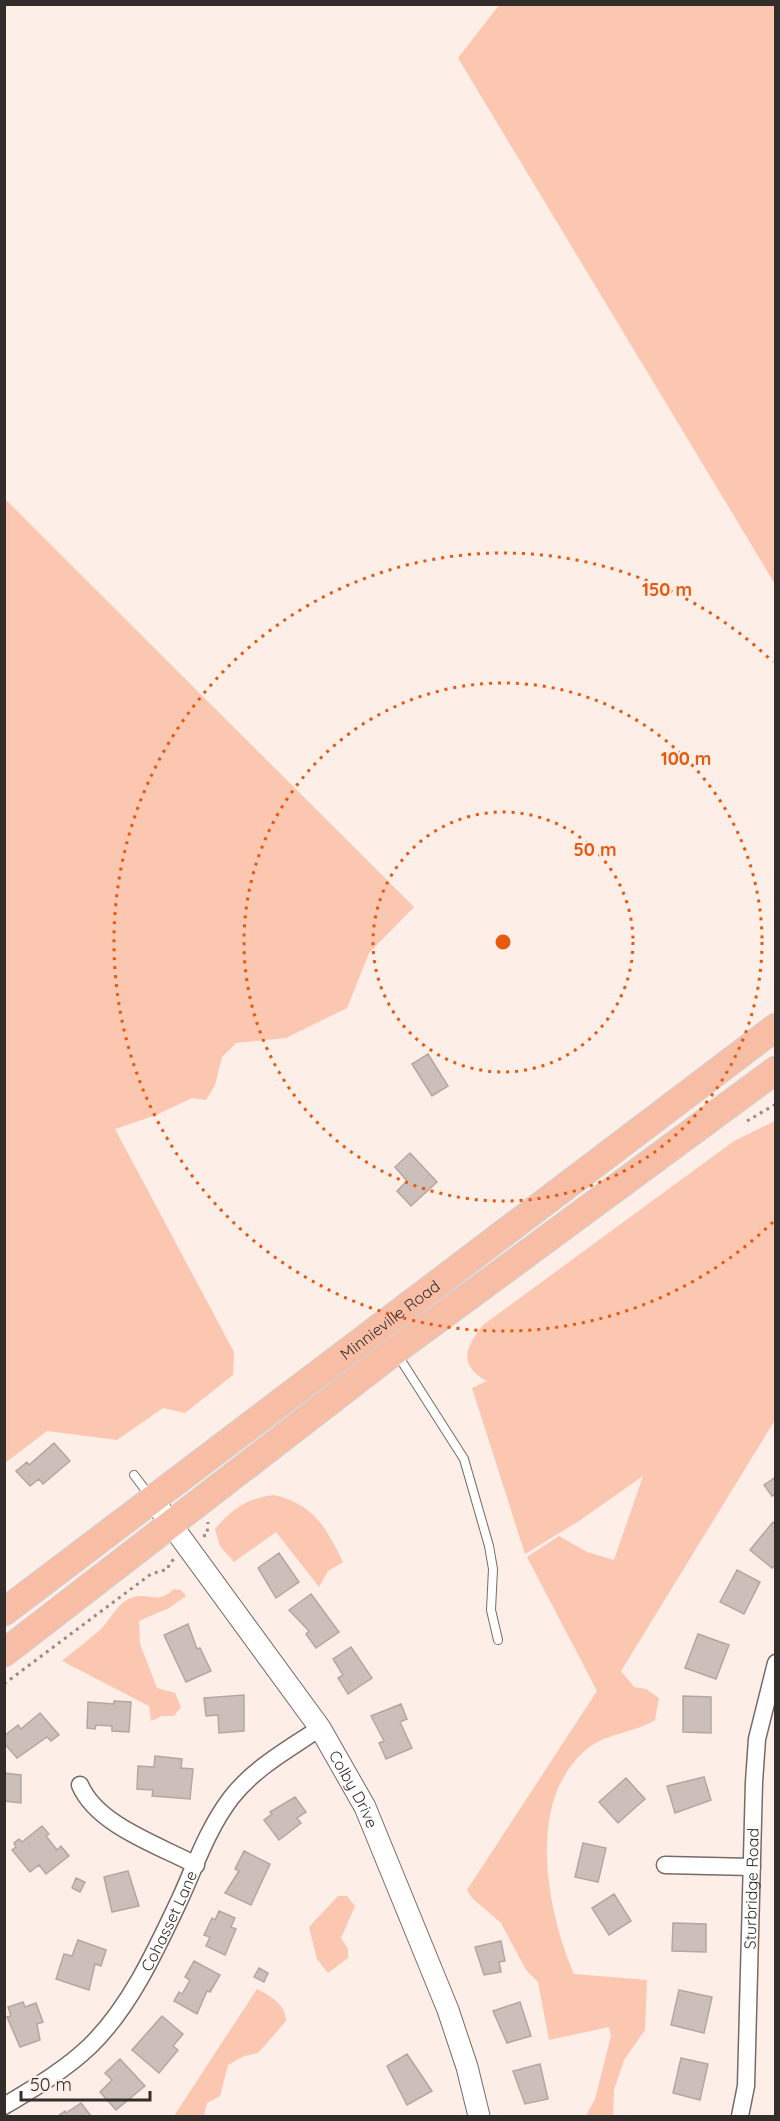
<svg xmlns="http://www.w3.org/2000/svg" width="780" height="2121" viewBox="0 0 780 2121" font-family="Quicksand,sans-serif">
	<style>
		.green { fill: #fbc7b1 }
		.building { fill: #ccbeb8; stroke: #b4a7a1; stroke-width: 1.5 }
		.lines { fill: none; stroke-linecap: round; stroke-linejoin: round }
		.service-casing { stroke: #786b66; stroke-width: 10 }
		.minor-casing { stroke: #786b66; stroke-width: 19 }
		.tertiary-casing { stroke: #786b66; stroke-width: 23 }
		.primary-casing { stroke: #d2d1d0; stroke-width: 29 }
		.path { stroke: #978c88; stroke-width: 3; stroke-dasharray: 3 4.5; stroke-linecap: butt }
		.service { stroke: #fff; stroke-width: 8 }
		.minor { stroke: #fff; stroke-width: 16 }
		.tertiary { stroke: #fff; stroke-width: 21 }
		.primary { stroke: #f8bea5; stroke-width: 27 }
		.ring { fill: none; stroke: #e8590c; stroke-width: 3; stroke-dasharray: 3 6 }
		.labels { text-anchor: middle; stroke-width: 4.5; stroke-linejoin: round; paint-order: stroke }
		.street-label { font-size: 16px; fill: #332d2b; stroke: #fdeee8 }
		.centre { fill: #e8590c; stroke: #fdeee8; stroke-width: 3 }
		.ring-label { font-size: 18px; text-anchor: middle; font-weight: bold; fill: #e8590c; stroke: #fdeee8; stroke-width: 4.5; stroke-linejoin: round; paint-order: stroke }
	</style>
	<rect width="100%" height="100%" fill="#fdeee8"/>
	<path class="green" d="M 500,4 L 775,5 L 775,584 L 458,58 Z
		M 5,499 L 414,907 L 369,953 L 347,1008 L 286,1038 L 236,1043 L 222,1057 L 215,1085 L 206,1100 L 192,1098 L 156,1115 L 115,1129 L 234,1352 L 233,1375 L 185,1413 L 163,1408 L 117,1440 L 47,1431 L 5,1463 Z
		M 775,1121 L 775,1420 L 621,1671 L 634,1687 L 646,1689 L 659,1698 L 655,1720 C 636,1732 609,1733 591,1746 C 524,1795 546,1909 574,1974 L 647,1980 L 645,2030 L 624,2060 L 614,2090 L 613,2116 L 586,2116 L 595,2099 L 611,2036 L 609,2027 L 549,2040 L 538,1982 L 526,1970 L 501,1923 L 472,1898 L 467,1890 L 597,1691 L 527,1557 L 559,1536 L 587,1552 L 614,1560 L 643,1476 L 579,1521 L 525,1554 L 472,1388 L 487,1381 C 457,1365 466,1347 483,1325 L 734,1141 Z
		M 274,1495 C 313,1504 326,1527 343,1562 L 328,1571 L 319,1587 L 276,1532 L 234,1562 L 220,1546 L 215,1529 C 232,1509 247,1498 274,1495 Z
		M 174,1589 L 181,1590 L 186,1596 L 169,1608 L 139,1621 L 140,1644 L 157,1688 L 175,1693 L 181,1707 L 174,1716 L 162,1716 L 151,1721 L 149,1706 L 62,1661 C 74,1651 87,1641 99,1631 C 111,1620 116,1604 131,1598 C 150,1591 156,1606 174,1589 Z
		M 338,1896 L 347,1896 L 355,1906 L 341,1938 L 348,1949 L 348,1958 L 328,1973 L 317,1959 L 309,1927 Z
		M 257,1989 C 270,1996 286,2004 286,2021 L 258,2053 L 244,2056 L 228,2065 L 220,2096 L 207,2103 L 204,2116 L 174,2116 Z"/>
	<path class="building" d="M 428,1054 L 448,1086 L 432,1096 L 412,1064 Z
		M 410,1153 L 437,1182 L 411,1206 L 397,1191 L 407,1181 L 395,1167 Z
		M 54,1443 L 70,1461 L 43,1484 L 39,1479 L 30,1486 L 16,1471 L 27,1462 L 29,1465 Z
		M 776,1477 L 776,1494 L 772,1496 L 764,1485 Z
		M 773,1522 L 776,1525 L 776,1564 L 772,1568 L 750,1550 Z
		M 279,1553 L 299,1582 L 276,1598 L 258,1568 Z
		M 737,1570 L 760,1582 L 744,1614 L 720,1602 Z
		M 311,1594 L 339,1632 L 316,1648 L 306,1634 L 309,1631 L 289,1610 Z
		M 188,1624 L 197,1649 L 200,1648 L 211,1671 L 186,1682 L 164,1635 Z
		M 698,1634 L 729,1645 L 716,1679 L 685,1668 Z
		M 351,1647 L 372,1678 L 348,1694 L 338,1678 L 343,1675 L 333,1659 Z
		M 244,1695 L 244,1731 L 219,1733 L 218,1715 L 206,1716 L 204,1698 Z
		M 683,1696 L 711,1697 L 711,1733 L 683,1732 Z
		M 114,1701 L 131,1702 L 129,1732 L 112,1731 L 112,1726 L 96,1725 L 95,1729 L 87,1728 L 88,1702 L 114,1704 Z
		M 401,1704 L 407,1719 L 400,1722 L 412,1748 L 386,1759 L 379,1743 L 384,1741 L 371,1716 Z
		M 40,1713 L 59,1735 L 51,1741 L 47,1737 L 17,1758 L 4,1743 L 4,1736 L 18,1725 L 21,1729 Z
		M 155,1756 L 182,1759 L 181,1768 L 193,1769 L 190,1799 L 152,1796 L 153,1790 L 137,1789 L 138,1766 L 154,1767 Z
		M 4,1773 L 21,1775 L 21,1803 L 4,1801 Z
		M 704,1777 L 711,1800 L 675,1813 L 667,1786 Z
		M 626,1778 L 645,1799 L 618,1823 L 599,1802 Z
		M 295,1797 L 306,1812 L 297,1818 L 301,1823 L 279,1840 L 264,1820 L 272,1814 L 270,1812 Z
		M 42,1826 L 49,1834 L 46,1836 L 57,1850 L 61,1846 L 69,1856 L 46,1874 L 39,1865 L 30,1872 L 12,1850 L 16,1847 L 14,1843 L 19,1839 L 22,1842 Z
		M 583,1843 L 606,1848 L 598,1882 L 575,1877 Z
		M 244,1851 L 270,1864 L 251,1905 L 225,1893 L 239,1871 L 235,1869 Z
		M 128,1871 L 139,1906 L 112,1912 L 104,1877 Z
		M 76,1878 L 85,1882 L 80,1892 L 72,1888 Z
		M 614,1894 L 631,1921 L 609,1935 L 592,1908 Z
		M 219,1911 L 235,1918 L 231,1927 L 236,1929 L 225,1955 L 206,1946 L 210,1937 L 204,1935 L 212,1918 L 215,1920 Z
		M 673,1923 L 706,1924 L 706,1952 L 672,1951 Z
		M 78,1940 L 106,1950 L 101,1966 L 95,1964 L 89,1990 L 56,1979 L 64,1954 L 72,1956 Z
		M 501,1941 L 505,1961 L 499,1962 L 501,1972 L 484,1975 L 475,1947 Z
		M 194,1961 L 220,1975 L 210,1992 L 207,1991 L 197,2014 L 174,2001 L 179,1992 L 182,1994 L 190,1980 L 185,1977 Z
		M 259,1968 L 268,1973 L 264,1982 L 254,1977 Z
		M 679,1990 L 712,1997 L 704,2033 L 671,2025 Z
		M 23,2002 L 25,2007 L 36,2003 L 43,2022 L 37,2024 L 40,2040 L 20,2047 L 7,2017 L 11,2016 L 8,2007 Z
		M 520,2002 L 531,2036 L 507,2043 L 493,2011 Z
		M 162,2016 L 183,2034 L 173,2046 L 178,2050 L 159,2073 L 132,2050 Z
		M 407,2054 L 432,2091 L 407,2105 L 387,2066 Z
		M 681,2058 L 708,2064 L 700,2100 L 673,2093 Z
		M 120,2059 L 145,2086 L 116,2110 L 100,2092 L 112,2080 L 105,2073 Z
		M 540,2064 L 548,2099 L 525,2104 L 513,2071 Z
		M 81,2103 L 91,2116 L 58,2116 L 65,2111 L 66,2113 Z"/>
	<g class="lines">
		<defs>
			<path id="service" d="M 397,1354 L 464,1459 L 489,1546 L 493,1569 L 491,1610 L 498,1640
				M 134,1475 L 150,1496"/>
			<g id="minor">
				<path d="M 80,1785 C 97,1825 158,1845 196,1865"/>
				<path d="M 665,1865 L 752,1867"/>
				<path id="s1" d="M 4,2106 C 34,2088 65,2070 90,2046 C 130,2007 156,1950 180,1899 C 195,1866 208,1828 231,1798 C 254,1768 289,1749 320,1728"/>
				<path id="s2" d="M 740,2116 L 746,2086 L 754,1782 L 757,1739 L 776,1663"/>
			</g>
			<g id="tertiary">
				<path id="s3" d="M 154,1501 L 320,1728 L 365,1807 L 448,2010 L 467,2067 L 479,2116"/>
			</g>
			<g id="primary">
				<path id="s4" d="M 4,1612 L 776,1027"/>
				<path d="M 4,1653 L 400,1347 L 776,1070"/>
			</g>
		</defs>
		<use href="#service" class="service-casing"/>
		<use href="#minor" class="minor-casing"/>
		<use href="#tertiary" class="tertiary-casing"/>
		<use href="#primary" class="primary-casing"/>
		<path class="path" d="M 747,1121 L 776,1104
			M 203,1536 L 207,1535 L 208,1522
			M 4,1684 L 151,1574 L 168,1569 L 169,1564 L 174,1559"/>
		<use href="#service" class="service"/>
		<use href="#minor" class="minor"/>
		<use href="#tertiary" class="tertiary"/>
		<use href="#primary" class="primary"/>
	</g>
	<g class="ring">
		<circle cx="503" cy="942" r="130"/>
		<circle cx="503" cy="942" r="259"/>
		<path d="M773 1222A389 389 0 1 1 773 662"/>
	</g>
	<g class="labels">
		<g class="street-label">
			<text dy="6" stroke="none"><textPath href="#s4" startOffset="484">Minnieville Road</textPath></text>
			<text dy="6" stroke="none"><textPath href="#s3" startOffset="351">Colby Drive</textPath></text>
			<text dy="6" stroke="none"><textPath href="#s2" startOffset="228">Sturbridge Road</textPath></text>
			<text dy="6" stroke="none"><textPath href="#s1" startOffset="254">Cohasset Lane</textPath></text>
		</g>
	</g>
	<circle cx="503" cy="942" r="9" class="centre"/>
	<g class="ring-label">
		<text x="667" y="596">150 m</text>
		<text x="686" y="765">100 m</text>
		<text x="595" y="856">50 m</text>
	</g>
	<rect width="780" height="2121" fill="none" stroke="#332d2b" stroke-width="12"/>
	<path d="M21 2091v9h129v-9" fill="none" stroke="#332d2b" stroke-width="3"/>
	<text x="30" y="2091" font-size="18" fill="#332d2b" stroke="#fdeee8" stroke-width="4.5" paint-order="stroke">50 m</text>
</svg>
